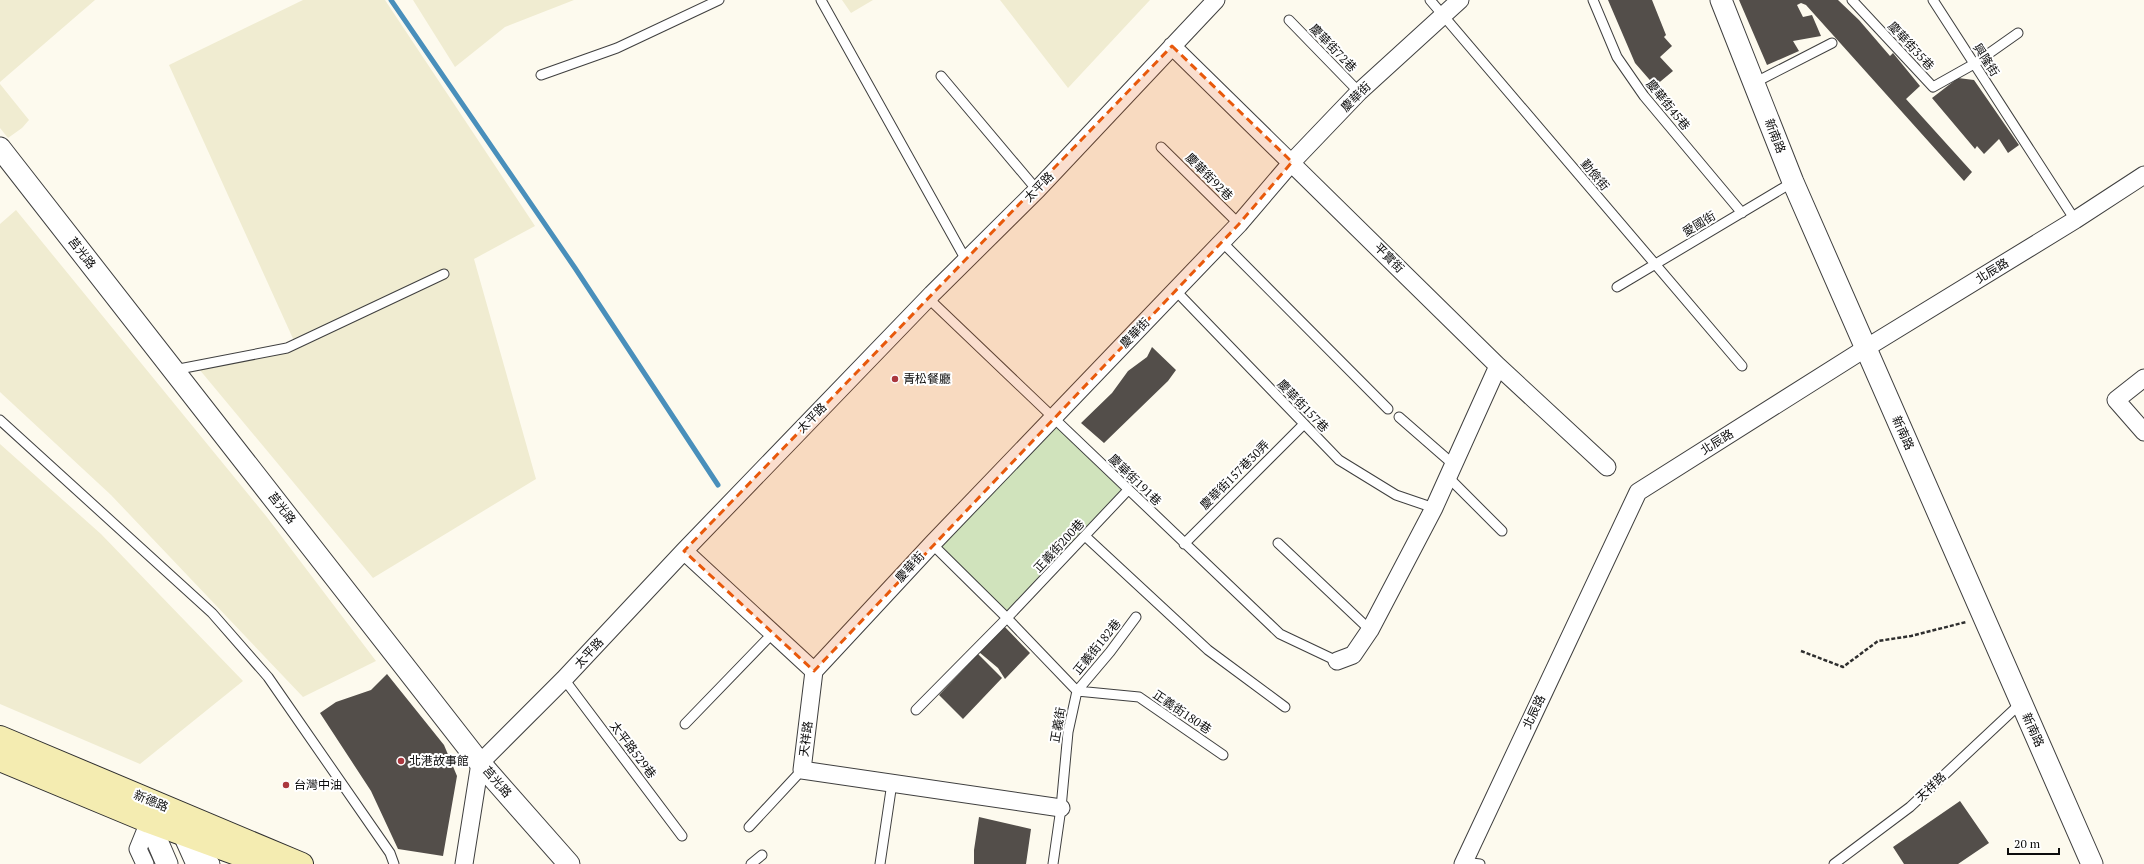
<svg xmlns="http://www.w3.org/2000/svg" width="2144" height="864" viewBox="0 0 2144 864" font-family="'PT Serif','Noto Sans TC',serif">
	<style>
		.farmland { fill: #f0ecd1 }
		.green { fill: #d0e3bc }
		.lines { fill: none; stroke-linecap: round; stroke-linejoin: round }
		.stream { stroke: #498fbb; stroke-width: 5 }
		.building { fill: #534e4a }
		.service-casing { stroke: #3f3f3f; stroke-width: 11 }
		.minor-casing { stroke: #3f3f3f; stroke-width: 19 }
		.tertiary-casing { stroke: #3f3f3f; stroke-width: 23 }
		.secondary-casing { stroke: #2e2e2e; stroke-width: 24 }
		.path { stroke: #2e2e2e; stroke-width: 2.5; stroke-dasharray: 4 2; stroke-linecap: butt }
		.service { stroke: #fff; stroke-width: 9 }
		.minor { stroke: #fff; stroke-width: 17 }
		.tertiary { stroke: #fff; stroke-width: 21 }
		.secondary { stroke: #f4ecb1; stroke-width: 22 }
		.marked { fill: #e8590c; fill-opacity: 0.2; stroke: #e8590c; stroke-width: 3; stroke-dasharray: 8 5; stroke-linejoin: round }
		.poi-dot { fill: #aa373e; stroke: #fff; stroke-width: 1.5 }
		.labels { text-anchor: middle; stroke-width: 4; stroke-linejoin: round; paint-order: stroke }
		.street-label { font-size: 12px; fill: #0c0c0c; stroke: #fff }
		.poi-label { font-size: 12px; fill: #0c0c0c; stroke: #fff; text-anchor: start }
	</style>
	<rect width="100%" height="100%" fill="#fdfaee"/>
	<path class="farmland" d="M 0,0 L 95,0 L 0,82 Z
		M 303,0 L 385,0 L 535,226 L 474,259 L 536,479 L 373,578 L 199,369 L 295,343 L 169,65 Z
		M 413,0 L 574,0 L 505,27 L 455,67 Z
		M 842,0 L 873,0 L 851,13 Z
		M 1000,0 L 1150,0 L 1068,88 Z
		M 0,84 L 29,120 L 22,128 L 8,138 L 0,128 Z
		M 16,210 L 266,516 L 376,661 L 303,697 L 111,495 L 0,392 L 0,224 Z
		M 0,444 L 101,534 L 243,681 L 140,764 L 0,704 Z"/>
	<path class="green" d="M 1053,418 L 1128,490 L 1007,618 L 932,544 Z"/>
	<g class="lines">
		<path class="stream" d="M 391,0 L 575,268 L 718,485"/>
	</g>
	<path class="building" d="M 1608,0 L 1652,0 L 1666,35 L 1664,37 L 1672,46 L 1660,57 L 1673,71 L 1655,86 L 1635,63 Z
		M 1739,0 L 1838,0 L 1859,20 L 1890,56 L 1893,53 L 1920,86 L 1906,99 L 1972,172 L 1964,181 L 1806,5 L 1801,3 L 1797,5 L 1803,17 L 1812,15 L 1821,36 L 1793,41 L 1799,51 L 1767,65 Z
		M 1958,78 L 1974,80 L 2019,145 L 2008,153 L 1999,139 L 1984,154 L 1977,146 L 1975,149 L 1932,98 Z
		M 1152,347 L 1176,370 L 1168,381 L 1104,443 L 1081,423 L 1112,393 L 1128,371 L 1147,357 Z
		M 1003,625 L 1030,653 L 1005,679 L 998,668 L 979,652 Z
		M 978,654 L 1002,678 L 963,719 L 939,695 Z
		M 387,674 L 444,745 L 457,776 L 443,856 L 398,849 L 371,791 L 320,713 L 336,702 L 371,690 Z
		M 1960,801 L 1989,843 L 1958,864 L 1904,864 L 1893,847 Z
		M 979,817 L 1031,829 L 1026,864 L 974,864 L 974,850 Z"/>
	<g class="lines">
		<defs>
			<path id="service" d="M 821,0 L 966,260
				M 1430,0 L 1742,366
				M 1593,0 L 1617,57 L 1644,96 L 1742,213
				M 1852,0 L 1933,87 L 1974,64 L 2018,33
				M 1933,0 L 2075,220
				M 1289,20 L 1359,92
				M 541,75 L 617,48 L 719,0
				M 941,76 L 1037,190
				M 1754,83 L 1832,43
				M 1161,147 L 1239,224
				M 1222,242 L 1388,409
				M 1617,287 L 1793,182
				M 1176,291 L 1339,460 L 1396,495 L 1434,508
				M 928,298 L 1280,634 L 1337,661
				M 174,370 L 287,348 L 444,274
				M 1399,417 L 1454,465
				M 0,420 L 212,613 L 268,677 L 390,853 L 394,864
				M 1448,477 L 1502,531
				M 1085,536 L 1208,650 L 1285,707
				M 1278,543 L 1370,630
				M 932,544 L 1007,618 L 1077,691
				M 1184,544 L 1304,424
				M 564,679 L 682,836
				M 1077,691 L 1139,697 L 1223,755
				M 916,710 L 1007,618 L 1128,490
				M 685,724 L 773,633
				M 749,827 L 802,770
				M 1464,862 L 1480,864
				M 751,864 L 762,855
				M 880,864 L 892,783
				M 1053,864 L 1061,808 L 1068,732 L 1077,691 L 1110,652 L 1136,617
				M 1834,864 L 1910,807 L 2021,703"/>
			<path id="minor" d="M 1172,46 L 1498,366 L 1607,467
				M 2144,378 L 2116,400 L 2144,432
				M 684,551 L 814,671
				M 1337,661 L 1353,655 L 1370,630 L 1434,508 L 1498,366
				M 814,671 L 932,544 L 1239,224 L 1292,162 L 1359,92 L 1460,0
				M 814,671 L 802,770 L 1061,808
				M 190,841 L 211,864
				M 145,864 L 138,849 L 149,822
				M 464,864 L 480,763 L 564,679 L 684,551 L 932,294 L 1037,190 L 1216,0
				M 1463,864 L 1638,492 L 1866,348 L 2075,220 L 2144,175"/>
			<path id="tertiary" d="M 1721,0 L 1793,182 L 2092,864
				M 0,148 L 480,763 L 569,864
				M 163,820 L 149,822 L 167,864
				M 186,822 L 184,835 L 197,864"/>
			<path id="secondary" d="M 0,737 L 302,864
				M 0,760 L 149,822 L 264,864"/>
		</defs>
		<use href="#service" class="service-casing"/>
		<use href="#minor" class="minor-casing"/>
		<use href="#tertiary" class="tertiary-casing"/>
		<use href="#secondary" class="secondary-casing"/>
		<path class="path" d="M 1801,651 L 1843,667 L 1878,641 L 1911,636 L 1966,622"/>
		<use href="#service" class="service"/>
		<use href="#minor" class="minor"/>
		<use href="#tertiary" class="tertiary"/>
		<use href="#secondary" class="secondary"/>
	</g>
	<path class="marked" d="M 1172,46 L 1292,162 L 1239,224 L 814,671 L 684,551 Z"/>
	<g class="poi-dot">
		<circle cx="895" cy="379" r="4"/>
		<circle cx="401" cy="761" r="4"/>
		<circle cx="286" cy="785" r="4"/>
	</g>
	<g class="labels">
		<g class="street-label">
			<text transform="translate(1911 46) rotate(47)" y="4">慶華街35巷</text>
			<text transform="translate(1333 48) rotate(46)" y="4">慶華街72巷</text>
			<text transform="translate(1986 60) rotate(57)" y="4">興隆街</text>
			<text transform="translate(1356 97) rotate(-45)" y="4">慶華街</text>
			<text transform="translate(1668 105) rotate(51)" y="4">慶華街45巷</text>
			<text transform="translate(1775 136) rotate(69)" y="4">新南路</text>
			<text transform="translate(1595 175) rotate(50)" y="4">勤儉街</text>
			<text transform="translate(1209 177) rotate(45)" y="4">慶華街92巷</text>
			<text transform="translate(1039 187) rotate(-46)" y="4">太平路</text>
			<text transform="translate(1699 224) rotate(-31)" y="4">愛國街</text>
			<text transform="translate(82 253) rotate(52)" y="4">莒光路</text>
			<text transform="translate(1389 258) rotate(45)" y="4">平實街</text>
			<text transform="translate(1992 271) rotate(-31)" y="4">北辰路</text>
			<text transform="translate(1135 333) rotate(-46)" y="4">慶華街</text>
			<text transform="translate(1303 406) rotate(46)" y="4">慶華街157巷</text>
			<text transform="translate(812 418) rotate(-46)" y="4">太平路</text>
			<text transform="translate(1903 433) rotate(66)" y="4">新南路</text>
			<text transform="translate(1717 442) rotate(-32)" y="4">北辰路</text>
			<text transform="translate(1235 475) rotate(-45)" y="4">慶華街157巷30弄</text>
			<text transform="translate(1135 480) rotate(44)" y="4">慶華街191巷</text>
			<text transform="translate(282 508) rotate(52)" y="4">莒光路</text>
			<text transform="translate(1059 546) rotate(-47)" y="4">正義街200巷</text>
			<text transform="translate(910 567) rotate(-47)" y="4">慶華街</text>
			<text transform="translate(1097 647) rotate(-51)" y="4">正義街182巷</text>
			<text transform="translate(589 653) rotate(-47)" y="4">太平路</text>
			<text transform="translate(1182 712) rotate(34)" y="4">正義街180巷</text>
			<text transform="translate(1534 712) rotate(-65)" y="4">北辰路</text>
			<text transform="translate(1058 725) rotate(-80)" y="4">正義街</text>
			<text transform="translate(2033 730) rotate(66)" y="4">新南路</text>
			<text transform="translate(806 739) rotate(-83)" y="4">天祥路</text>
			<text transform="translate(633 750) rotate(53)" y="4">太平路529巷</text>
			<text transform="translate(497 782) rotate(49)" y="4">莒光路</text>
			<text transform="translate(1931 787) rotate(-43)" y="4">天祥路</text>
			<text transform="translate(151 801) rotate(23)" y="4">新德路</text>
		</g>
		<g class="poi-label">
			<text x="903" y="383">青松餐廳</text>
			<text x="409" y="765">北港故事館</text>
			<text x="294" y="789">台灣中油</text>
		</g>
	</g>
	<path d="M2008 848v6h51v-6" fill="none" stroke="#0c0c0c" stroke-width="2"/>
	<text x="2014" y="848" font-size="12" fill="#0c0c0c" stroke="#ffffff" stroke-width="3" paint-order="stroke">20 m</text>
</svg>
